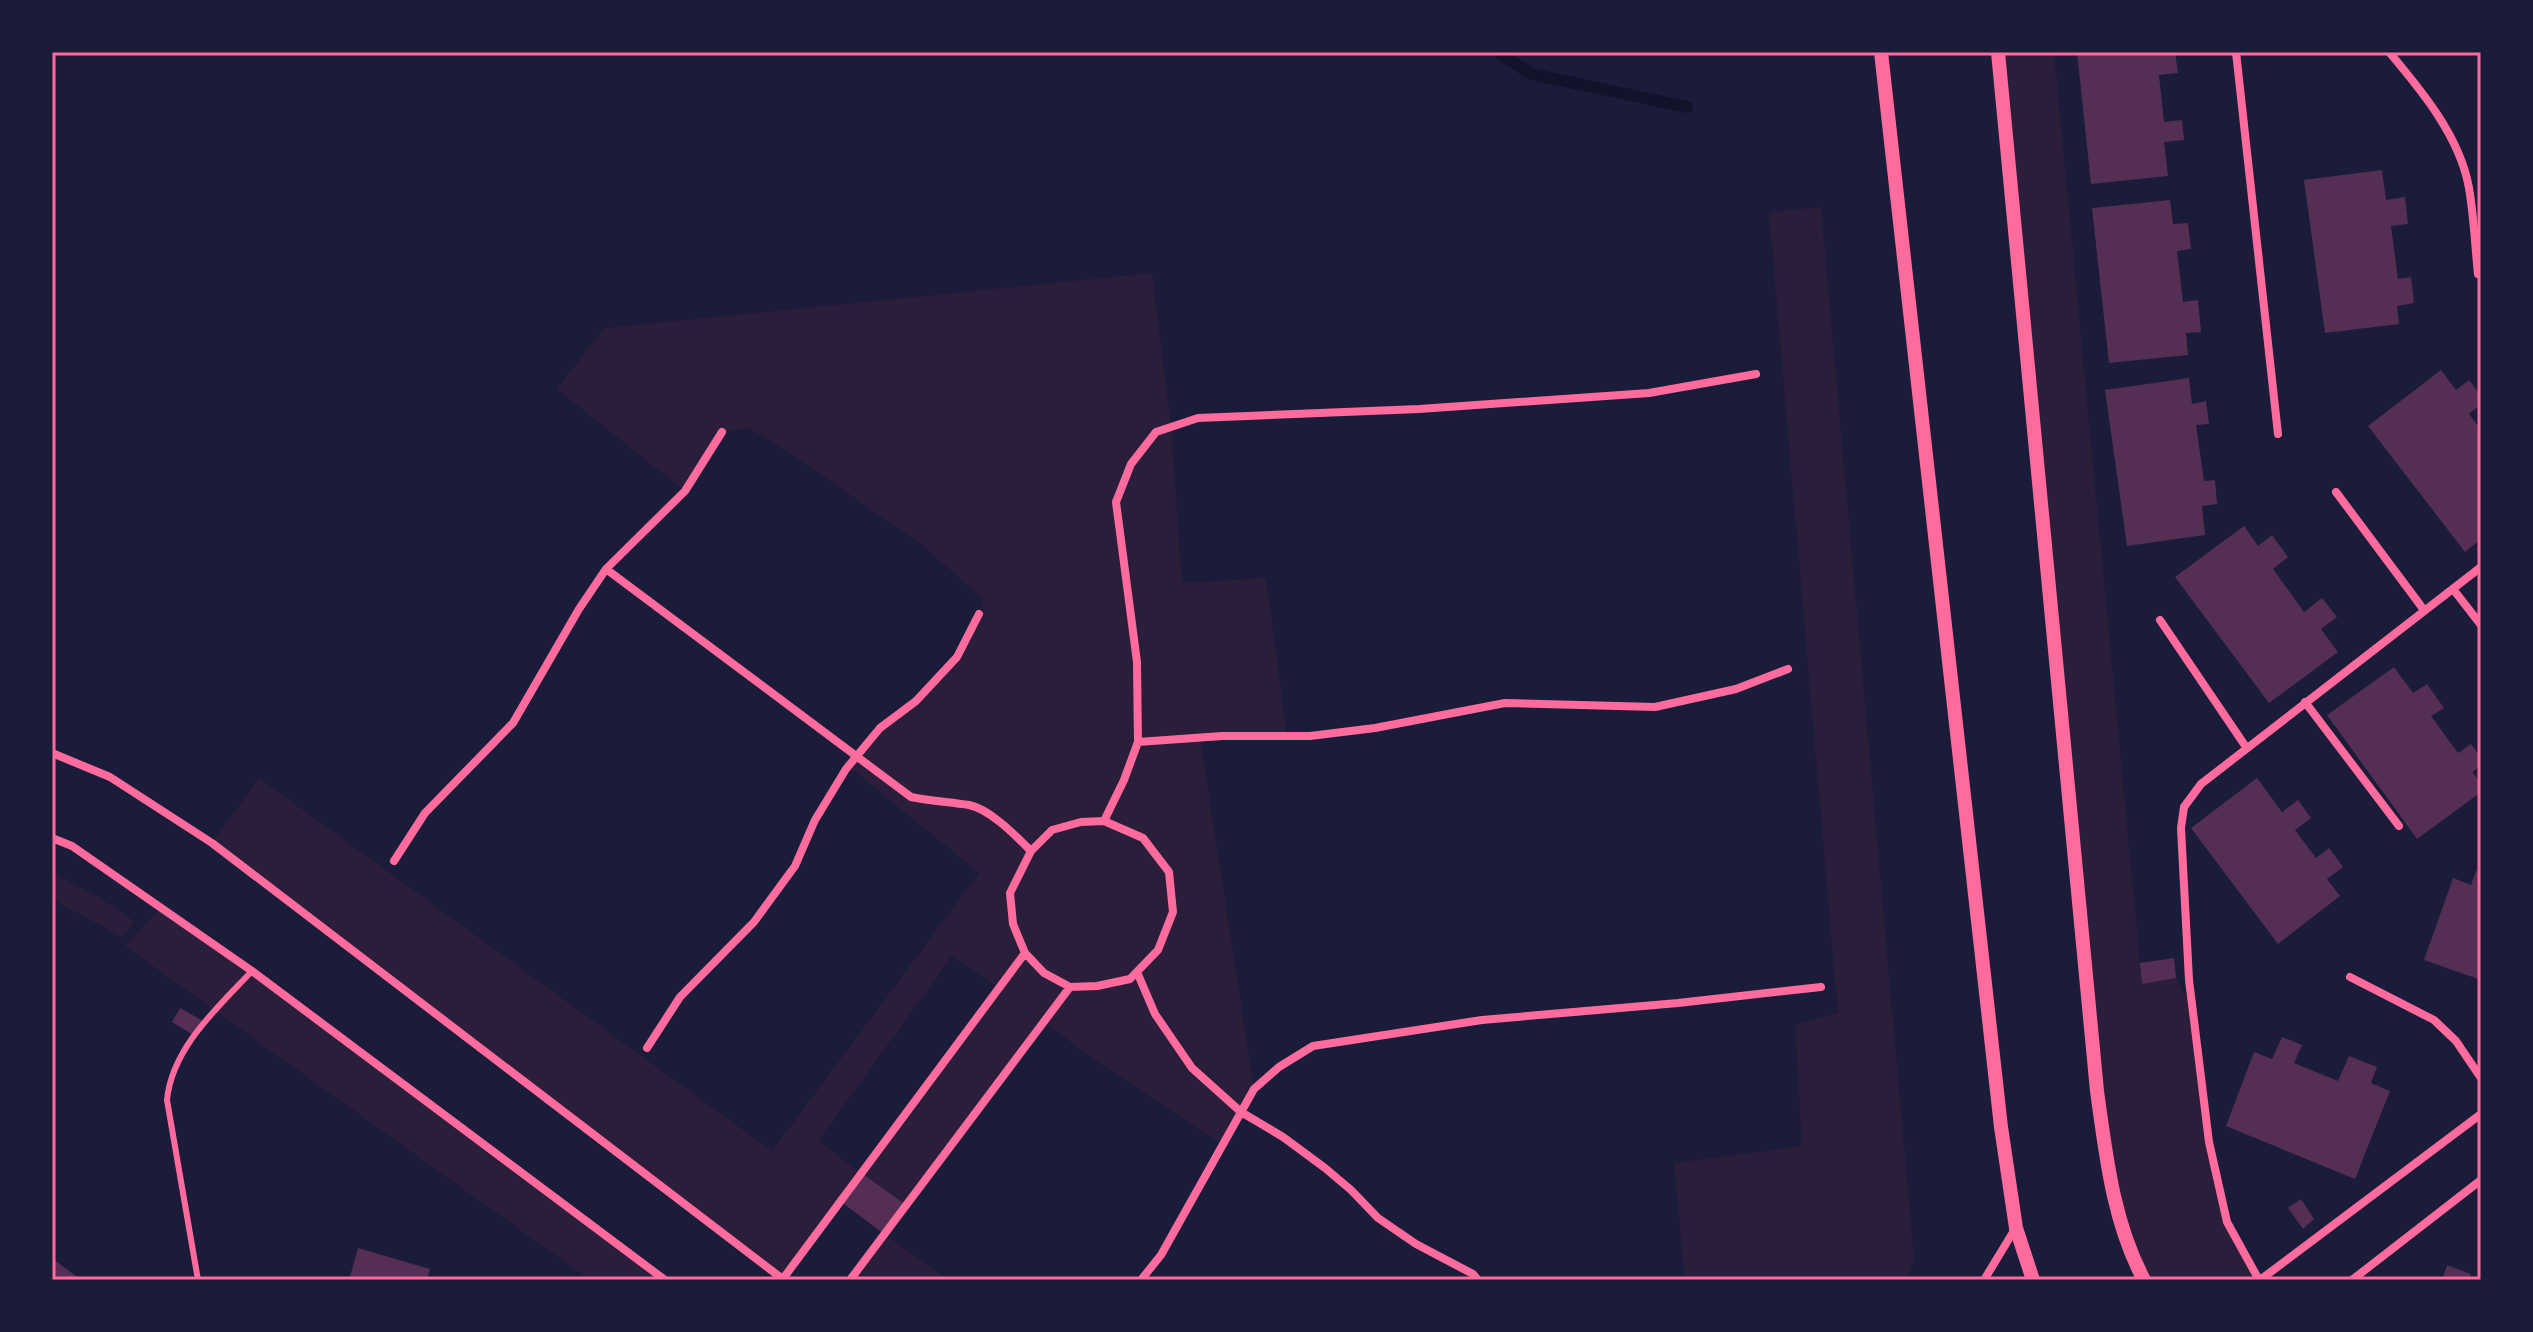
<svg xmlns="http://www.w3.org/2000/svg" width="2533" height="1332" viewBox="0 0 2533 1332" font-family="Ubuntu,sans-serif">
	<style>
		.green { fill: #2a1e3b; fill-rule: evenodd }
		.lines { fill: none; stroke-linecap: round; stroke-linejoin: round }
		.stream { stroke: #12122b; stroke-width: 12 }
		.building { fill: #542f53 }
		.service { stroke: #ff6b9d; stroke-width: 6 }
		.minor { stroke: #ff6b9d; stroke-width: 8 }
		.tertiary { stroke: #ff6b9d; stroke-width: 14 }
		.neatline { fill: none; stroke: #ff6b9d; stroke-width: 3 }
	</style>
	<rect width="100%" height="100%" fill="#1b1b3a"/>
	<path class="green" d="M 1998,52 L 2054,52 L 2142,984 L 2176,978 L 2194,1011 L 2209,1142 L 2227,1222 L 2259,1280 L 2144,1280 L 2108,1173 Z
		M 1821,207 L 1914,1259 L 1905,1280 L 1685,1280 L 1674,1163 L 1802,1146 L 1795,1025 L 1838,1013 L 1769,212 Z
		M 1152,273 L 1171,427 L 1182,583 L 1266,578 L 1287,737 L 1200,738 L 1254,1089 L 1224,1146 L 1085,1053 L 1044,1022 L 906,1205 L 860,1173 L 783,1279 L 212,843 L 259,778 L 772,1151 L 979,873 L 848,766 L 880,728 L 916,701 L 957,657 L 979,614 L 983,599 L 920,543 L 782,448 L 748,428 L 722,432 L 685,491 L 557,389 L 604,328 ZM 952,956 L 998,988 L 860,1172 L 818,1141 Z
		M 52,873 L 95,895 L 134,921 L 122,937 L 52,899 Z
		M 162,907 L 665,1280 L 590,1280 L 125,946 Z
		M 884,1234 L 948,1280 L 850,1280 Z"/>
	<g class="lines">
		<path class="stream" d="M 1498,52 L 1531,74 L 1687,107"/>
	</g>
	<path class="building" d="M 2077,52 L 2175,52 L 2178,73 L 2159,75 L 2164,122 L 2182,120 L 2184,140 L 2164,142 L 2168,176 L 2091,184 Z
		M 2382,170 L 2386,200 L 2405,197 L 2408,224 L 2391,226 L 2398,279 L 2411,277 L 2414,303 L 2397,306 L 2399,324 L 2325,333 L 2304,180 Z
		M 2170,200 L 2173,224 L 2188,223 L 2191,249 L 2177,251 L 2183,302 L 2198,300 L 2201,332 L 2186,333 L 2188,355 L 2109,363 L 2092,208 Z
		M 2441,370 L 2456,390 L 2469,380 L 2481,396 L 2481,404 L 2469,414 L 2481,430 L 2481,539 L 2465,552 L 2368,426 Z
		M 2189,378 L 2192,404 L 2206,401 L 2209,424 L 2196,425 L 2204,481 L 2215,480 L 2217,504 L 2202,506 L 2205,535 L 2127,546 L 2105,390 Z
		M 2244,526 L 2258,546 L 2272,535 L 2288,557 L 2273,569 L 2304,612 L 2322,598 L 2337,617 L 2321,629 L 2338,652 L 2269,703 L 2175,577 Z
		M 2394,667 L 2413,693 L 2427,684 L 2444,708 L 2431,716 L 2458,753 L 2471,744 L 2481,758 L 2481,766 L 2472,772 L 2481,783 L 2481,792 L 2417,839 L 2327,715 Z
		M 2257,778 L 2282,812 L 2298,800 L 2311,818 L 2295,830 L 2316,858 L 2329,848 L 2343,867 L 2327,879 L 2340,896 L 2278,944 L 2191,828 Z
		M 2476,871 L 2481,872 L 2481,980 L 2424,960 L 2453,878 L 2471,885 Z
		M 2174,958 L 2176,978 L 2142,984 L 2140,963 Z
		M 180,1008 L 205,1022 L 195,1036 L 172,1022 Z
		M 2282,1037 L 2302,1045 L 2294,1063 L 2338,1081 L 2349,1056 L 2377,1067 L 2371,1083 L 2390,1091 L 2355,1179 L 2226,1126 L 2254,1052 L 2272,1059 Z
		M 860,1172 L 906,1205 L 884,1234 L 840,1201 Z
		M 2301,1199 L 2314,1219 L 2303,1229 L 2288,1208 Z
		M 358,1248 L 430,1269 L 427,1280 L 349,1280 Z
		M 52,1258 L 81,1280 L 52,1280 Z
		M 2447,1265 L 2471,1274 L 2469,1280 L 2442,1280 Z"/>
	<g class="lines">
		<path class="service" d="M 198,1280 L 167,1100 C 172,1048 218,1007 252,971"/>
		<path class="minor" d="M 2236,52 L 2278,434
			M 2389,52 C 2422,91 2460,137 2469,188 C 2474,217 2475,246 2478,274
			M 1756,374 L 1649,393 L 1419,409 L 1198,418 L 1156,432 L 1131,464 L 1116,502 L 1137,662 L 1138,742 L 1222,736 L 1310,736 L 1375,728 L 1505,703 L 1655,707 L 1736,689 L 1788,669
			M 2336,492 L 2424,610
			M 606,569 L 911,797 C 931,801 950,802 969,805 C 990,809 1016,836 1031,851
			M 2453,589 L 2481,625
			M 2160,620 L 2246,747
			M 2305,702 L 2399,826
			M 52,753 L 110,777 L 212,843 L 784,1280
			M 1104,821 L 1143,838 L 1169,872 L 1173,912 L 1158,950 L 1130,979 L 1097,986 L 1070,987 L 1044,973 L 1025,953 L 1013,924 L 1010,893 L 1031,851 L 1052,830 L 1081,822 Z
			M 1104,821 L 1124,780 L 1138,742
			M 52,838 L 72,846 L 252,971 L 665,1280
			M 394,861 L 425,813 L 513,723 L 579,609 L 606,569 L 685,491 L 722,432
			M 1137,972 L 1155,1014 L 1192,1068 L 1241,1112 L 1283,1137 L 1325,1168 L 1351,1190 L 1378,1218 L 1416,1244 L 1473,1274 L 1478,1280
			M 2350,977 L 2434,1020 L 2456,1041 L 2481,1078
			M 647,1048 L 680,997 L 754,922 L 795,866 L 815,820 L 846,769 L 880,728 L 916,701 L 957,657 L 979,614
			M 782,1280 L 1025,953
			M 850,1280 L 1070,987
			M 1141,1280 L 1161,1255 L 1254,1089 L 1279,1067 L 1313,1046 L 1482,1020 L 1678,1003 L 1821,987
			M 1984,1280 L 2015,1229
			M 2259,1280 L 2227,1222 L 2209,1142 L 2189,980 L 2181,828 L 2184,807 L 2201,784 L 2481,567
			M 2260,1280 L 2481,1114
			M 2352,1280 L 2481,1180"/>
		<path class="tertiary" d="M 1881,52 L 2001,1127 L 2016,1228 L 2033,1280
			M 1998,52 L 2097,1091 C 2106,1156 2113,1222 2144,1280"/>
	</g>
	<rect width="2533" height="1332" fill="none" stroke="#1b1b3a" stroke-width="108"/>
	<rect x="54" y="54" width="2425" height="1224" class="neatline"/>
</svg>
